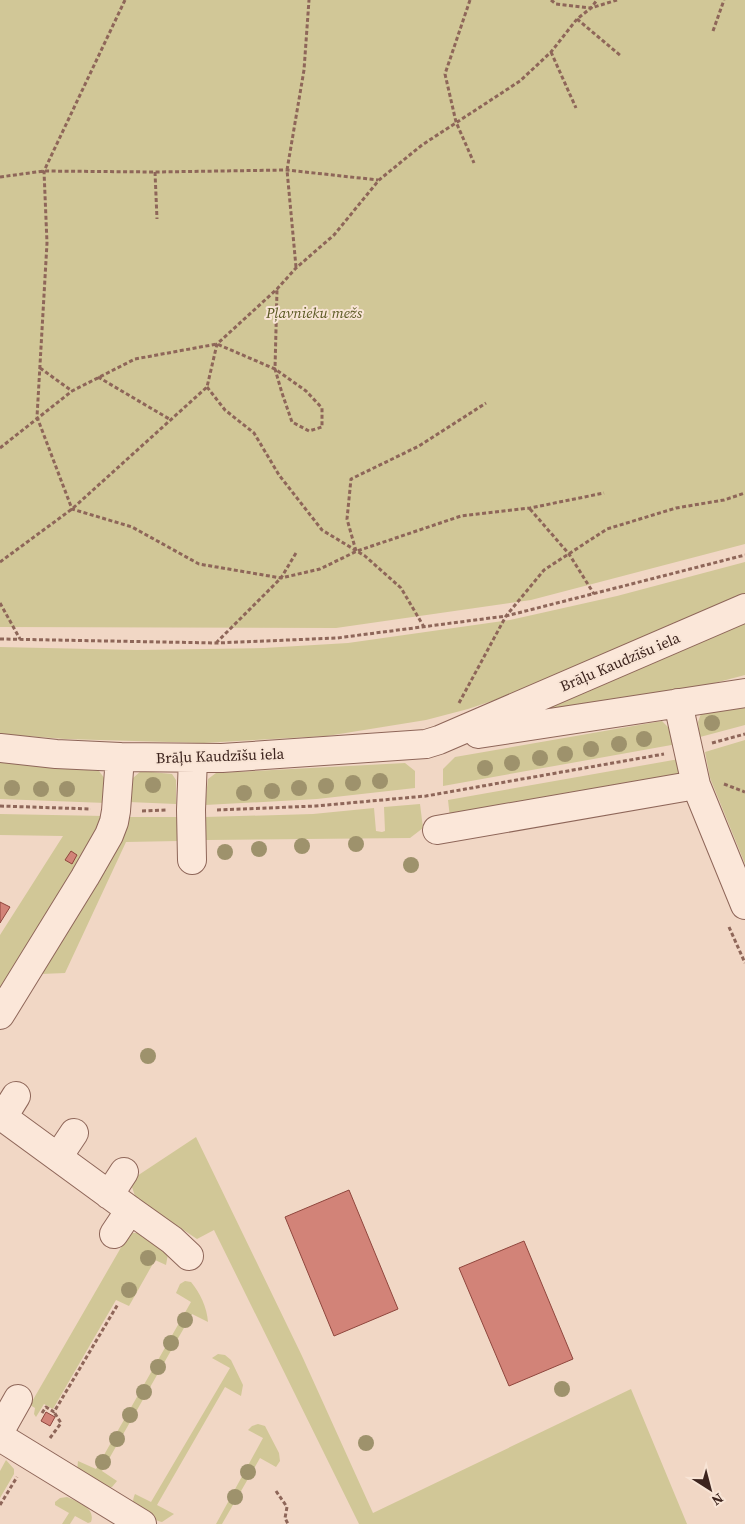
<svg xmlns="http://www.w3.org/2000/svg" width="745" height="1524" viewBox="0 0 745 1524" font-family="'Source Serif 4',serif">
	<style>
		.green { fill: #d1c797 }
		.building { fill: #d28378; stroke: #8f463d }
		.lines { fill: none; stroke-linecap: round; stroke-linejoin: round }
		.minor-casing { stroke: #8e6659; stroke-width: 30 }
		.path { stroke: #8e6659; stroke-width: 3; stroke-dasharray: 4 2.5; stroke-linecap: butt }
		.minor { stroke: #fbe7d9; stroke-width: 28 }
		.tree { fill: #9e926c }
		.labels { text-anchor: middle; stroke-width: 4; stroke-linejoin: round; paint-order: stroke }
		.park-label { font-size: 15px; font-style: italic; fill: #5b5923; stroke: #f8e4d5 }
		.street-label { font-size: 15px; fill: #3d241e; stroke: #f8e4d5 }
	</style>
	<rect width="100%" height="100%" fill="#f1d7c5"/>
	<path class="green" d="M 0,0 L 745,0 L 745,544 L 531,600 L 336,628 L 0,627 Z
		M 745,562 L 745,597 L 546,683 L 468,709 L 426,720 L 327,736 L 203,743 L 65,739 L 0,734 L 0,647 L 137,650 L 264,648 L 348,643 L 510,620 L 617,596 Z
		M 745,622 L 745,675 L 688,690 L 507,725 Z
		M 745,703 L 745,725 L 700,737 L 698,722 L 702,711 Z
		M 662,721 L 673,732 L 677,744 L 443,786 L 443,769 L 455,757 Z
		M 745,740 L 745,864 L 710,778 L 705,752 Z
		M 679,759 L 683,776 L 450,818 L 448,800 Z
		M 0,762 L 99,771 L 105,779 L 106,803 L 0,799 Z
		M 405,763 L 415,771 L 415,788 L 317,799 L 205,805 L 208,779 L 216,773 Z
		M 141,771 L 172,774 L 176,780 L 176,804 L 129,802 L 133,778 Z
		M 420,804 L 423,828 L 410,838 L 206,840 L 205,817 L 313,814 L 374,808 L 376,831 L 382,832 L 385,831 L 384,807 Z
		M 0,814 L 104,816 L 101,831 L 0,991 L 0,935 L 63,836 L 0,835 Z
		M 128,817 L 178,817 L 178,841 L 126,842 L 65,973 L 41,974 Z
		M 196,1137 L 302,1356 L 373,1513 L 631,1389 L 687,1524 L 359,1524 L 214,1230 L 197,1239 L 146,1205 L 135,1196 L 132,1187 L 137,1176 Z
		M 131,1233 L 148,1233 L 168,1254 L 166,1265 L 155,1260 L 129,1306 L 116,1300 L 53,1409 L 44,1404 L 36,1417 L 34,1414 L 35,1408 L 30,1405 L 123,1244 Z
		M 185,1281 L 191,1282 C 200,1293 207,1307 208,1322 L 192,1314 L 102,1471 L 117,1481 L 112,1487 L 102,1488 L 77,1472 L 78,1461 L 96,1469 L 191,1302 L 176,1293 L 180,1284 Z
		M 218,1354 L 225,1355 L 231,1360 L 243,1385 L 241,1396 L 225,1387 L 157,1505 L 174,1514 L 162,1522 C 152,1519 135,1513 133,1502 C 133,1499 134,1496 135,1494 L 151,1502 L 230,1368 L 212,1358 Z
		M 258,1424 L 265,1426 L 279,1453 L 280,1461 L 276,1467 L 260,1458 L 222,1524 L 216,1524 L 263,1438 L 248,1430 L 252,1426 Z
		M 6,1460 L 14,1469 L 14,1474 L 0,1498 L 0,1471 Z
		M 67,1497 C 78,1502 96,1508 91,1522 L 88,1523 L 75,1516 L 70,1524 L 62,1524 L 69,1513 L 55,1505 L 55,1502 L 60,1498 Z"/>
	<path class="building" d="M 71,851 L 77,855 L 72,864 L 65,860 Z
		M 0,902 L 10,907 L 0,923 Z
		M 349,1190 L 398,1309 L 334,1336 L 285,1217 Z
		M 524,1241 L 573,1359 L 509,1386 L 459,1268 Z
		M 46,1412 L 55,1417 L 50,1426 L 41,1421 Z"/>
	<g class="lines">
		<defs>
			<path id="minor" d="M 678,703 L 696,785
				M 478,734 L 745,693
				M 0,748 L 56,754 L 120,757 L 222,758 L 426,744 L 439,740 L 745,608
				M 437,830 L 696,785 L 745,905
				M 192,860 L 191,810 L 193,758
				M 0,1015 L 85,877 L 109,835 L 114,822 L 116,811 L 120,757
				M 0,1115 L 130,1210 L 172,1240 L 189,1256
				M 3,1117 L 16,1096
				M 58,1157 L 74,1133
				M 109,1195 L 124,1172
				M 114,1234 L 130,1210
				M 0,1431 L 18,1399
				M 0,1437 L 142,1524"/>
		</defs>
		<use href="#minor" class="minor-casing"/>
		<path class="path" d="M 125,0 L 44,171 L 47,243 L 37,417 L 72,509 L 132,527 L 199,564 L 281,578 L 320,569 L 357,551 L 461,516 L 530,508 L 604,493
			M 470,0 L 445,74 L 456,122 L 474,163
			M 551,0 L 556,4 L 591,8 L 617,0
			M 577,19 L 621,56
			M 713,31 L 724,0
			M 551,52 L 576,108
			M 155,172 L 157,219
			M 0,177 L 44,171 L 155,172 L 287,170 L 378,180
			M 296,267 L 287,170 L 304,70 L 309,0
			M 40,368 L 72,391
			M 98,377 L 171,420
			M 207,387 L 225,410 L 254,433 L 279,475 L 322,530 L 365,556 L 401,588 L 424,627
			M 0,448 L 72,391 L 135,359 L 217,344 L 275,369 L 306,391 L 322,408 L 322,427 L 309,431 L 292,422 L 282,393 L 275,369 L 277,290
			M 530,509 L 569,554 L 594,594
			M 356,551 L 347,519 L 351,479 L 419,446 L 486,403
			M 0,562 L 72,509 L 207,387 L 217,344 L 277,289 L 296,268 L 334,235 L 379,180 L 422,145 L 520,81 L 551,52 L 577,19 L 591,8 L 597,0
			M 0,603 L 20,639
			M 0,639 L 216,643 L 337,638 L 506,616 L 745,555
			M 216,643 L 281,578 L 296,553
			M 459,703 L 506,616 L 544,570 L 607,529 L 676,508 L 724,500 L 745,493
			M 712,743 L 745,734
			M 724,784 L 745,792
			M 0,806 L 91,809
			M 217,810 L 316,806 L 426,796 L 664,754
			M 142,811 L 166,810
			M 729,927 L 745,963
			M 42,1413 L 46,1407 L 54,1412 L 118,1304
			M 50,1438 L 61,1423 L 54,1412
			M 276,1491 L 287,1507 L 285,1518 L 288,1524
			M 0,1505 L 17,1477"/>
		<use href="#minor" class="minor"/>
	</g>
	<g class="tree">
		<circle cx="712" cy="723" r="8"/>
		<circle cx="644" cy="739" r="8"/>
		<circle cx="619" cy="744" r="8"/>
		<circle cx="591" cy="749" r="8"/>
		<circle cx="565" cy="754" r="8"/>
		<circle cx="540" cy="758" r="8"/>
		<circle cx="512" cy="763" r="8"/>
		<circle cx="485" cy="768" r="8"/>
		<circle cx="380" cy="781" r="8"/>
		<circle cx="353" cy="783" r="8"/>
		<circle cx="153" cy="785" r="8"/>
		<circle cx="326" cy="786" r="8"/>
		<circle cx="12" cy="788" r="8"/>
		<circle cx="299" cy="788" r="8"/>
		<circle cx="41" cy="789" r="8"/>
		<circle cx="67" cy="789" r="8"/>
		<circle cx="272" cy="791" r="8"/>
		<circle cx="244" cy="793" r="8"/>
		<circle cx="356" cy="844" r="8"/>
		<circle cx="302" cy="846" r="8"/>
		<circle cx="259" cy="849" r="8"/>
		<circle cx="225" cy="852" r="8"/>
		<circle cx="411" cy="865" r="8"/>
		<circle cx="148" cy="1056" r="8"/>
		<circle cx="148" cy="1258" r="8"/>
		<circle cx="129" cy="1290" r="8"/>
		<circle cx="185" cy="1320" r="8"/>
		<circle cx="171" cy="1343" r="8"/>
		<circle cx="158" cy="1367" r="8"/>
		<circle cx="562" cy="1389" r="8"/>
		<circle cx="144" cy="1392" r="8"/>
		<circle cx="130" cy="1415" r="8"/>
		<circle cx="117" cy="1439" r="8"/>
		<circle cx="366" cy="1443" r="8"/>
		<circle cx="103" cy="1462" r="8"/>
		<circle cx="248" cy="1472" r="8"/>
		<circle cx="235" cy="1497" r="8"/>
	</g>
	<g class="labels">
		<g class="park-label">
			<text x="314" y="318">Pļavnieku mežs</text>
		</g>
		<g class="street-label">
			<text transform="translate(620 662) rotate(-23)" y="5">Brāļu Kaudzīšu iela</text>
			<text transform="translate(220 756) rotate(-2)" y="5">Brāļu Kaudzīšu iela</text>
		</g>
	</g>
	<g transform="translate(710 1489) rotate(144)" stroke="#f8e4d5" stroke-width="4" paint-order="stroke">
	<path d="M0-4L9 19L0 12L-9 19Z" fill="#3d241e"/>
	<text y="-8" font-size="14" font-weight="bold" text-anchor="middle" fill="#3d241e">N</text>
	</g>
</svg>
